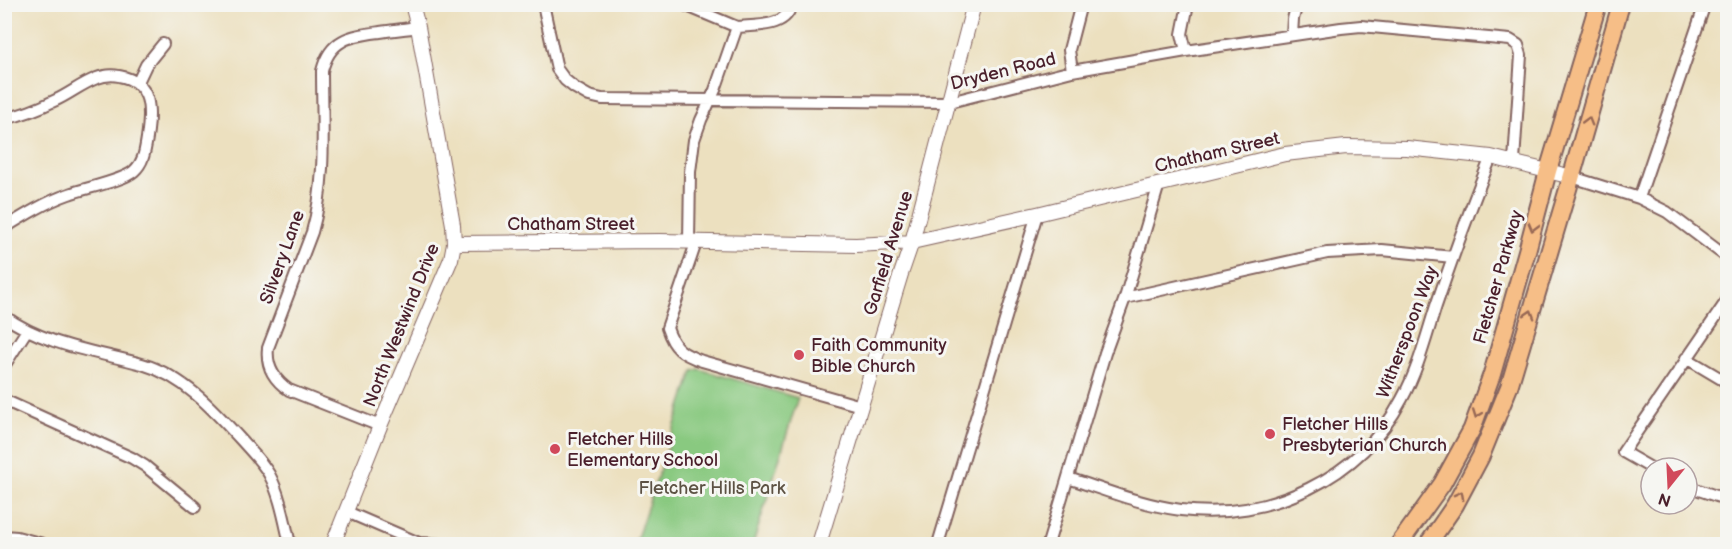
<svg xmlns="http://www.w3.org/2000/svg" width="1732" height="549" viewBox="0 0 1732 549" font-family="'Balsamiq Sans',sans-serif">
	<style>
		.green { fill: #89c980; stroke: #6a7456; stroke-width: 1.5 }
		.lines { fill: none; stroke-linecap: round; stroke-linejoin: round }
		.minor-casing { stroke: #83635f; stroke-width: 14 }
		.tertiary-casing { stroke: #83635f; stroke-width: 16 }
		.primary-casing { stroke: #83635f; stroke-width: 20 }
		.minor { stroke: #fff; stroke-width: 10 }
		.tertiary { stroke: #fff; stroke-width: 14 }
		.primary { stroke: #f6be87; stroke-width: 16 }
		.oneway { stroke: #976754 }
		.poi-dot { fill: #d1495b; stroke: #f6f6f2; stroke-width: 2 }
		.labels { text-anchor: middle; stroke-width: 6; stroke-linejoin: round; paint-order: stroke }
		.street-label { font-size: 18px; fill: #4a1f2b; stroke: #f6f6f2 }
		.poi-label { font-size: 18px; fill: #4a1f2b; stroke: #f6f6f2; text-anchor: start }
		.park-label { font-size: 18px; fill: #5d5244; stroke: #f6f6f2 }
	</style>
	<rect width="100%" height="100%" fill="#f6f6f2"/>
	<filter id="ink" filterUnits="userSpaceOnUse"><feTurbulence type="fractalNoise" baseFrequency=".0167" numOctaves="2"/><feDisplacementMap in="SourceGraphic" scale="12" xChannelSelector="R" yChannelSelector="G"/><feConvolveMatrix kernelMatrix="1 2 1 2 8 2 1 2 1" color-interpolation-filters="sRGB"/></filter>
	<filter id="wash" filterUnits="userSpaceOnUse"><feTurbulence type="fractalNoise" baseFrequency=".008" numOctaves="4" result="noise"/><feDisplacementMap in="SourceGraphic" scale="24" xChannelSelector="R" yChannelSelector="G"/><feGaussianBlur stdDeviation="1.35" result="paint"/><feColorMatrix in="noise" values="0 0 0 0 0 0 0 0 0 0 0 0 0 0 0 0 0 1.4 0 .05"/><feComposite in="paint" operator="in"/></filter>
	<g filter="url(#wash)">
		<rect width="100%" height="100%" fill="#ece0bf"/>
		<path class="green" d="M 699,369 L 798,398 L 753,544 L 635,544 L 693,371 Z"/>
	</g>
	<g filter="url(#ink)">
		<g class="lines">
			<defs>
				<path id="minor" d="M 543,4 L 557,69 L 565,80 L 575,88 L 589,96 L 602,99 L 950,102 L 1072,71 L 1186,51 L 1341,28 L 1361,26 L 1510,40 L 1518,45 L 1521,55 L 1514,161
					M 682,4 L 737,27
					M 1292,35 L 1293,19 L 1297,4
					M 1186,51 L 1182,34 L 1188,4
					M 1072,71 L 1069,50 L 1081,4
					M 137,84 L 146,65 L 163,44
					M 4,119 C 22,115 40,108 56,100 C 76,91 96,71 119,76 C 153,82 151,111 147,138 C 145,150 144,162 134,171 C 123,181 85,188 69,194 C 46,202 25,215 4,228
					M 1572,177 L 1639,198 L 1667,212 L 1728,258
					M 1639,198 L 1705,4
					M 689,242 L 690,172 L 694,140 L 701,120 L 715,90 L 737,27 C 755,25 788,28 791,4
					M 696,243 L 667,328 C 674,349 682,354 702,361 L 861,406
					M 1125,298 L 1327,253 L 1382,250 L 1453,257
					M 4,316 C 46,346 95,351 142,364 C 184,376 215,411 243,442 C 252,452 262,462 269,474 C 280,494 285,523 290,544
					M 1686,358 L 1728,383
					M 4,366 L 27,330
					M 4,400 L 132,458 L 145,466 L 195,507
					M 380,426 L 289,390 C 274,380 266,366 268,348 L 312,232 C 327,180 322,124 322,71 C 330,38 351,36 380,32 C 393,30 405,29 418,27
					M 1651,468 L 1623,452 L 1728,299
					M 1068,478 C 1105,490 1142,505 1181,510 C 1269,521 1360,479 1402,399 C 1418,370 1426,337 1436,306 C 1453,256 1471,206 1491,157
					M 1687,486 L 1728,500
					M 347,512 L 419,543 L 440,544
					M 4,536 L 17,537 L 43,544
					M 938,544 L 1037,214
					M 1048,544 L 1105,353 L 1125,298 L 1159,184"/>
				<path id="tertiary" d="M 454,243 L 660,241 L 856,245 L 912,242 L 1037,214 L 1285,154 L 1346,147 L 1407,148 L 1491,157 L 1572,177
					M 333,544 L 380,426 L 451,259 L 454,243 L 453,225 L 418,27 L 412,4
					M 819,544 L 901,274 L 912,242 L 974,4"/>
				<path id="primary" d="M 1399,544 L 1442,484 L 1472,429 L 1492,374 L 1527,251 L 1548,171 L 1598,4
					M 1428,544 L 1455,505 L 1481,456 L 1509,387 L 1568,189 L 1621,4"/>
			</defs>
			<use href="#minor" class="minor-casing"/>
			<use href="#tertiary" class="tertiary-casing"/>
			<use href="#primary" class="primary-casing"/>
			<use href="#minor" class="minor"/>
			<use href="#tertiary" class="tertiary"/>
			<use href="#primary" class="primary"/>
		</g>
		<defs><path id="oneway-chevron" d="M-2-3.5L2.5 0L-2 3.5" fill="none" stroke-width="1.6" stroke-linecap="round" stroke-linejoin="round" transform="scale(1.5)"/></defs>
		<g class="oneway">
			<use href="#oneway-chevron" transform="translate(1588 121) rotate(-74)"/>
			<use href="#oneway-chevron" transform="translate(1533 227) rotate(105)"/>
			<use href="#oneway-chevron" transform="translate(1530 314) rotate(-73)"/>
			<use href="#oneway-chevron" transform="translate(1477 414) rotate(110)"/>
			<use href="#oneway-chevron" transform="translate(1460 495) rotate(-62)"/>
		</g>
	</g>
	<g class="poi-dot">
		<circle cx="799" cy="355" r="6"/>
		<circle cx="1270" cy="434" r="6"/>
		<circle cx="555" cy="449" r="6"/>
	</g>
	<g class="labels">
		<g class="street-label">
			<text transform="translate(1003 71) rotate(-14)" y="6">Dryden Road</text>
			<text transform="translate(1217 152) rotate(-13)" y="6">Chatham Street</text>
			<text x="571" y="230">Chatham Street</text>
			<text transform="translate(888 253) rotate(-73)" y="6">Garfield Avenue</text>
			<text transform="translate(282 257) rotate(-70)" y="6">Silvery Lane</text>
			<text transform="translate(1498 277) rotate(-74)" y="6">Fletcher Parkway</text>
			<text transform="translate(401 325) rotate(-68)" y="6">North Westwind Drive</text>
			<text transform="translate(1407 332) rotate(-69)" y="6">Witherspoon Way</text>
		</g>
		<g class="poi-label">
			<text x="811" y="351">Faith Community<tspan x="811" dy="21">Bible Church</tspan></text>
			<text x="1282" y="430">Fletcher Hills<tspan x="1282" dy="21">Presbyterian Church</tspan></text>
			<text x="567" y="445">Fletcher Hills<tspan x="567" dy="21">Elementary School</tspan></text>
		</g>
		<g class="park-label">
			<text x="712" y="494">Fletcher Hills Park</text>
		</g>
	</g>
	<rect width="1732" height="549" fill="none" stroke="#f6f6f2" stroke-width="24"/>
	<g transform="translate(1669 486) rotate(198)"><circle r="28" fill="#f6f6f2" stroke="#b1a0a2" stroke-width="1.5"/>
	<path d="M0-4.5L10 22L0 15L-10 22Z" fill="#d1495b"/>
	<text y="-9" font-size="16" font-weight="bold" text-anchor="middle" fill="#4a1f2b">N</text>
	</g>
</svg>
